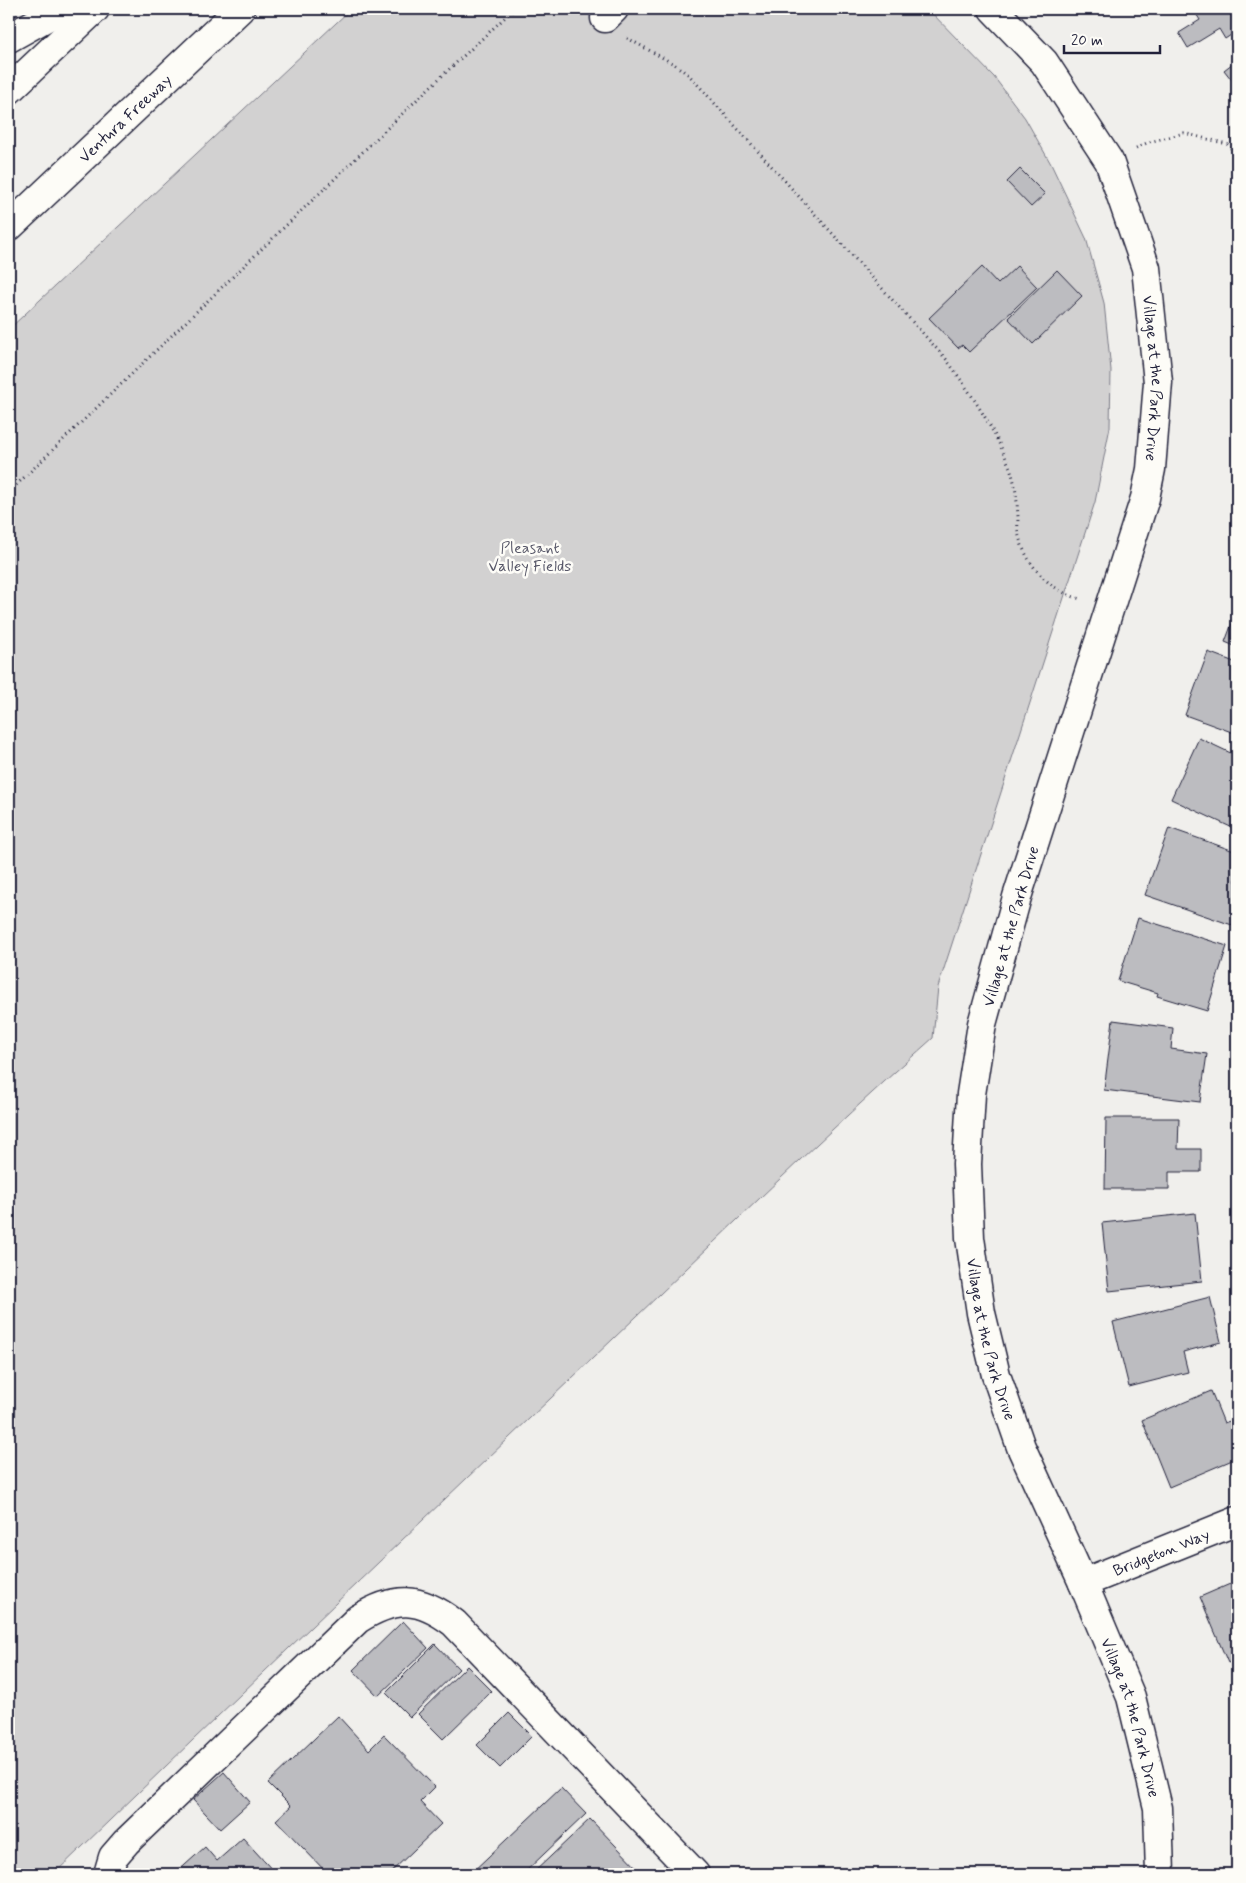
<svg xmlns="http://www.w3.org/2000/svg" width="1246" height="1883" viewBox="0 0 1246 1883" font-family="Mynerve,sans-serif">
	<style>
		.green { fill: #d2d1d1; stroke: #7a7a86 }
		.building { fill: #bcbcc0; stroke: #22223b }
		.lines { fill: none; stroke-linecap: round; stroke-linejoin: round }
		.minor-casing { stroke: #22223b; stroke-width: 31 }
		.highway-casing { stroke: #22223b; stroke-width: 31 }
		.path { stroke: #22223b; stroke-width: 3; stroke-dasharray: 1 4; stroke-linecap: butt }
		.minor { stroke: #fdfcf7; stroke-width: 28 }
		.highway { stroke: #fdfcf7; stroke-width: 28 }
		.labels { text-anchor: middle; stroke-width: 5; stroke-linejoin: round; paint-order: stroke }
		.street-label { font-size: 16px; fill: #22223b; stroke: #fdfcf7 }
		.park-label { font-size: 16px; fill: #575768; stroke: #fdfcf7 }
	</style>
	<rect width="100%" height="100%" fill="#f0efec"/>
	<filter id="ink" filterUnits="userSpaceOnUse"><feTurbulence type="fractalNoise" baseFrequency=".02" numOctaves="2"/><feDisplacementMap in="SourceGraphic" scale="10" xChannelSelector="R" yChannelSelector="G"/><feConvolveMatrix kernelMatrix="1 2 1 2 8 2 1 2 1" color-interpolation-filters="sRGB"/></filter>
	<g filter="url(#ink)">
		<path class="green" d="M 351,9 L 928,9 L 994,77 L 1025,118 L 1051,164 L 1086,238 L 1104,303 L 1111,370 L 1110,427 L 1095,502 L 938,987 L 933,1038 C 823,1135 719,1238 613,1339 C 426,1517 239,1695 54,1874 L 9,1874 L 9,329 Z"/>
		<path class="building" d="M 1193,9 L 1237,9 L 1237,31 L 1225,39 L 1219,29 L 1188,48 L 1179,33 L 1200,20 Z
			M 1237,60 L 1237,83 L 1235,84 L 1224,70 Z
			M 1020,169 L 1045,194 L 1031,207 L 1007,182 Z
			M 1017,266 L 1037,287 L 969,352 L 962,345 L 958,348 L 929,318 L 982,267 L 998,284 Z
			M 1057,270 L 1082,296 L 1033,344 L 1008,318 Z
			M 1237,610 L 1237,647 L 1225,642 Z
			M 1208,652 L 1237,663 L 1237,734 L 1185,715 Z
			M 1199,738 L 1237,756 L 1237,830 L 1171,799 Z
			M 1169,828 L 1237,852 L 1236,882 L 1237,883 L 1237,920 L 1235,926 L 1145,895 Z
			M 1138,918 L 1227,946 L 1207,1011 L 1157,996 L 1158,993 L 1118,981 Z
			M 1113,1020 L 1173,1028 L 1171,1049 L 1207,1054 L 1200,1102 L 1104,1090 Z
			M 1106,1118 L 1179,1118 L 1178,1149 L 1201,1149 L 1201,1172 L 1169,1172 L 1169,1189 L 1105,1189 Z
			M 1195,1213 L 1202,1281 L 1109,1291 L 1102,1223 Z
			M 1210,1297 L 1221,1342 L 1183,1352 L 1188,1372 L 1129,1387 L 1113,1322 Z
			M 1211,1391 L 1224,1423 L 1237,1418 L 1237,1458 L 1169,1487 L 1142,1420 Z
			M 1237,1581 L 1237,1659 L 1228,1663 L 1200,1597 Z
			M 403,1621 L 428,1648 L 378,1696 L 353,1670 Z
			M 435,1644 L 459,1669 L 410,1717 L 386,1693 Z
			M 467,1666 L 492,1691 L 443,1739 L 418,1714 Z
			M 509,1713 L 532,1736 L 500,1768 L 477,1745 Z
			M 338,1716 L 369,1750 L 384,1735 L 435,1787 L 420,1802 L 441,1824 L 389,1874 L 357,1874 L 353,1870 L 348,1874 L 328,1874 L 276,1820 L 291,1806 L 268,1783 Z
			M 224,1772 L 250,1802 L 220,1829 L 193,1800 Z
			M 561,1788 L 586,1814 L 523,1874 L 470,1874 Z
			M 590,1819 L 640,1871 L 636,1874 L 532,1874 Z
			M 243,1838 L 276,1874 L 175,1874 L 205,1847 L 217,1861 Z"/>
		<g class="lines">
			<defs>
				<g id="minor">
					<path id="s1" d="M 993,9 L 1044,62 L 1109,161 L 1146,268 L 1158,382 L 1151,469 L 1145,498 L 1017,897 L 982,1024 L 971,1094 L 967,1164 L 970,1238 L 981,1313 L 996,1375 L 1021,1447 L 1083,1583 L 1131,1697 L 1158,1808 L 1160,1874"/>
					<path d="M 605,18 L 614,9"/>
					<path id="s2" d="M 1083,1583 L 1237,1521"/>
					<path d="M 108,1874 L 113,1857 L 126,1842 L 358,1619 C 395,1596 419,1596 454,1623 L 695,1874"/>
				</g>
				<g id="highway">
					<path d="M 9,38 L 61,9"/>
					<path d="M 9,90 L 95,9"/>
					<path id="s3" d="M 9,227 L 240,9"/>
				</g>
			</defs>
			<use href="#minor" class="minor-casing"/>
			<use href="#highway" class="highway-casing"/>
			<path class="path" d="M 627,38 L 674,64 L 689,75 L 946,359 C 971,393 994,428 1010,468 C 1016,484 1017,501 1018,517 C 1018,523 1017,530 1019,536 C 1026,565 1051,592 1081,599
				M 1136,148 L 1149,142 L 1184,133 L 1227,144 L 1237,155
				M 9,492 L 428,89 L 514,9"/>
			<use href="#minor" class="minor"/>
			<use href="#highway" class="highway"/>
		</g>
	</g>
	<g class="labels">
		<g class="street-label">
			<text dy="6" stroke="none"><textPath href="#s3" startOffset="159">Ventura Freeway</textPath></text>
			<text dy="6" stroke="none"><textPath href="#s1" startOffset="416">Village at the Park Drive</textPath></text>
			<text transform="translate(1010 926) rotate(-74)" y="6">Village at the Park Drive</text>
			<text dy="6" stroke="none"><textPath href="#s1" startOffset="1406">Village at the Park Drive</textPath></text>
			<text dy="6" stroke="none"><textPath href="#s2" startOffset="84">Bridgeton Way</textPath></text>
			<text dy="6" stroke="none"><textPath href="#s1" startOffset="1811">Village at the Park Drive</textPath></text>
		</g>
		<g class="park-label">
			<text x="530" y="553">Pleasant<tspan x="530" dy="18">Valley Fields</tspan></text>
		</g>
	</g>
	<rect width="1246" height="1883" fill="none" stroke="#fdfcf7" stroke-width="30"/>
	<rect x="15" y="15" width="1216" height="1853" fill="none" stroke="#22223b" stroke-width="2" filter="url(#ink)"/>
	<path d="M1064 45v8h96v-8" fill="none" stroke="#22223b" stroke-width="2.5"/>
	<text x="1071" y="45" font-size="15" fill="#22223b" stroke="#fdfcf7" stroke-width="4" paint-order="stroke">20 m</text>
</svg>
